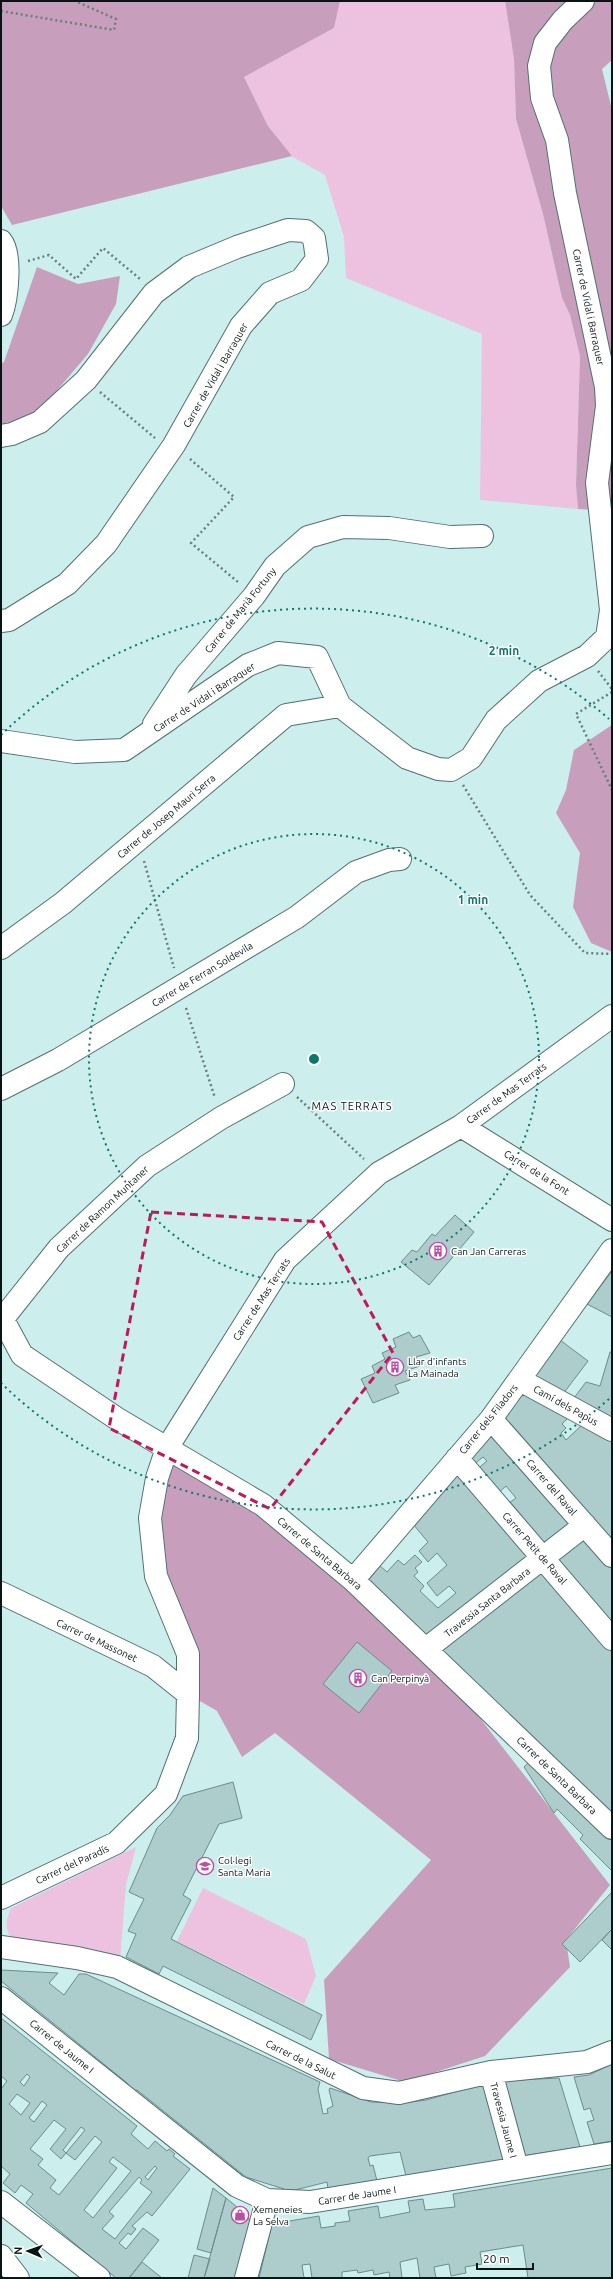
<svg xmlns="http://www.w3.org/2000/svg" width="613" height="2279" viewBox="0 0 613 2279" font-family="Ubuntu,sans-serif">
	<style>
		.green { fill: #edc2e1 }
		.forest { fill: #c89ebd }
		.building { fill: #accdcc; stroke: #6d8c8c; fill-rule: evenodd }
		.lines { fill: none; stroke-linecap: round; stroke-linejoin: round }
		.minor-casing { stroke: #537171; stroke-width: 24 }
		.path { stroke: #687f7e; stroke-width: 2.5; stroke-dasharray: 2 3; stroke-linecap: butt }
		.minor { stroke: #fff; stroke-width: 22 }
		.marked { fill: none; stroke: #c2185b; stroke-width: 3; stroke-dasharray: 8 5; stroke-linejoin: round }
		.ring { fill: none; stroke: #0f766e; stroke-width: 2; stroke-dasharray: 2 4 }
		.labels { text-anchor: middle; stroke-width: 3; stroke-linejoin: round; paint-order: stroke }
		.street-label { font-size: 10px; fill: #091515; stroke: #fff }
		.poi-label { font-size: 10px; fill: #091515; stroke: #fff; text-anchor: start }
		.neighbourhood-label { font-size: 11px; letter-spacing: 1px; fill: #091515; stroke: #fff }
		.centre { fill: #0f766e; stroke: #fff; stroke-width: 2 }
		.ring-label { font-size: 12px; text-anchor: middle; font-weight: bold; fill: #0f766e; stroke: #fff; stroke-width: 3; stroke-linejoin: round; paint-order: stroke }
	</style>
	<rect width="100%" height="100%" fill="#cceeed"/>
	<path class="green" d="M 340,1 L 505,1 L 514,59 L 516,119 L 543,214 L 562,298 L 570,315 L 580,356 L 576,485 L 578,509 L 480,500 L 482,334 L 346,278 L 344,237 L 325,175 L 291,156 L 268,126 L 244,77 L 334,28 Z
		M 136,1847 L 126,1885 L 120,1961 L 14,1942 C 4,1927 5,1925 11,1908 Z
		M 203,1888 L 306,1939 L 316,1976 L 304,2004 L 177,1941 Z"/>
	<path class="forest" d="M 1,1 L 340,1 L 334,28 L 244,77 L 268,126 L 292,156 L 12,225 L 1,206 Z
		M 505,1 L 612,1 L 612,60 L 602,69 L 612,110 L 612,511 L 578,509 L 576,485 L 580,356 L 570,315 L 562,298 L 543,214 L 516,119 L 514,59 Z
		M 37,267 L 78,284 L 120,276 L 116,304 L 88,354 L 48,401 L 16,429 L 1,426 L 1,364 L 4,362 Z
		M 612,725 L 612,952 L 591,943 L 573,907 L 580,853 L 556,813 L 566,790 L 574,750 Z
		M 167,1448 L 263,1505 L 426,1649 L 610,1885 L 566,1940 L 570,1967 L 485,2056 L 405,2082 L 329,2059 L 324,1980 L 431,1860 L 275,1733 L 242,1757 L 217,1711 L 188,1694 L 150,1518 Z"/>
	<path class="building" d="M 455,1215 L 474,1232 L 429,1285 L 401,1262 L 412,1250 L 417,1252 L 432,1234 L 435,1236 Z
		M 612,1271 L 612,1317 L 587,1304 Z
		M 409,1332 L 413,1338 L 420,1335 L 430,1353 L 416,1357 L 420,1366 L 405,1371 L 410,1380 L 395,1385 L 399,1393 L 373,1403 L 361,1379 L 375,1373 L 372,1366 L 385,1359 L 382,1353 L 396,1347 L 393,1339 Z
		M 560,1340 L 588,1361 L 560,1398 L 529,1380 Z
		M 610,1352 L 612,1352 L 612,1427 L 571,1402 L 586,1382 L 600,1386 Z
		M 521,1391 L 569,1417 L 562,1424 L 566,1428 L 561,1433 L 566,1440 L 583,1424 L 612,1442 L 612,1541 L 498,1417 Z
		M 490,1429 L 576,1526 L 545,1550 L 505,1506 L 516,1498 L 506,1486 L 496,1495 L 475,1471 L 487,1461 L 483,1457 L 471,1467 L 465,1460 Z
		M 459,1468 L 537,1558 L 429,1641 L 368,1581 L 380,1566 L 387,1572 L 398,1560 L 404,1565 L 415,1555 L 422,1562 L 415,1568 L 418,1572 L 414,1576 L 424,1586 L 420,1591 L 438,1608 L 456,1593 L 449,1586 L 437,1596 L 427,1583 L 447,1565 L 437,1553 L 428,1562 L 419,1551 L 428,1542 L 413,1524 Z
		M 583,1532 L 612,1567 L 612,1631 L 550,1558 Z
		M 542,1564 L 612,1645 L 612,1816 L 435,1647 Z
		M 357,1642 L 392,1671 L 359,1713 L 323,1684 Z
		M 532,1759 L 612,1836 L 612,1871 L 580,1839 L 583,1835 L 557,1809 L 554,1813 L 524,1767 Z
		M 233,1782 L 242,1818 L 219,1824 L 183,1895 L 191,1900 L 171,1939 L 322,2015 L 311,2040 L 163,1966 L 159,1974 L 126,1957 L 136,1934 L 128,1931 L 144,1899 L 129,1892 L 157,1828 L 170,1815 L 183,1796 Z
		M 612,1892 L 612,1929 L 580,1962 L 562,1944 Z
		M 612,1929 L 612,1950 L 602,1940 Z
		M 1,1970 L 58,1973 L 49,1983 L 64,1995 L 79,1974 L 86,1974 L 320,2082 L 318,2089 L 323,2114 L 328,2113 L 327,2109 L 333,2106 L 329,2090 L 330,2088 L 371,2102 L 403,2103 L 426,2100 L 490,2082 L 510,2159 L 406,2176 L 400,2152 L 370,2156 L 368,2158 L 370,2166 L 373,2165 L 377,2181 L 328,2189 L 327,2182 L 295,2190 L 287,2190 L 246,2177 L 137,2090 L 133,2091 L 126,2082 L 1,1981 Z
		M 1,2018 L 137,2126 L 131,2134 L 148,2149 L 155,2141 L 167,2151 L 169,2149 L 175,2154 L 173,2156 L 190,2169 L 152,2216 L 147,2212 L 132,2226 L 136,2229 L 131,2235 L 128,2233 L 119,2243 L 126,2249 L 143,2228 L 159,2240 L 129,2278 L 116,2278 L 26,2203 L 33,2194 L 21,2185 L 15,2193 L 3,2183 L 10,2174 L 1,2166 L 1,2089 L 7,2081 L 1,2076 ZM 27,2074 L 30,2077 L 24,2086 L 20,2082 ZM 17,2094 L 30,2103 L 21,2115 L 9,2104 ZM 42,2101 L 47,2105 L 34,2122 L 29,2118 ZM 54,2120 L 66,2129 L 50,2149 L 61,2159 L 66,2153 L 75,2160 L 95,2136 L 102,2142 L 59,2195 L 50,2188 L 56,2180 L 38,2165 L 43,2159 L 30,2149 ZM 81,2127 L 85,2130 L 66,2153 L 63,2150 ZM 113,2157 L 131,2171 L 93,2218 L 84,2210 L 117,2168 L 109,2162 ZM 155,2166 L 157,2168 L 148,2180 L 145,2177 ZM 139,2177 L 142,2180 L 140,2183 L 152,2192 L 115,2239 L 102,2229 L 114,2216 L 109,2212 Z
		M 612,2064 L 612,2141 L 594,2144 L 587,2122 L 594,2120 L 590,2108 L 584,2110 L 574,2077 L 589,2075 Z
		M 559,2078 L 580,2147 L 522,2156 L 499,2081 Z
		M 612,2168 L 612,2278 L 528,2278 L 523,2245 L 480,2252 L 482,2264 L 465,2267 L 466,2273 L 451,2276 L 449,2264 L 434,2267 L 436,2278 L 420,2278 L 417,2258 L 400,2262 L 402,2278 L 390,2278 L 389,2272 L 374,2275 L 373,2270 L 358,2273 L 357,2270 L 342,2272 L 342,2278 L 312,2278 L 310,2264 L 302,2265 L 304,2278 L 259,2278 L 272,2224 L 319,2216 L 321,2228 L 335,2226 L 335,2223 L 350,2221 L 348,2211 L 378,2206 L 380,2218 L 410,2212 L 408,2201 L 423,2199 L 425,2210 L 455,2207 L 453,2194 Z
		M 213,2188 L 226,2198 L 211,2253 L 197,2249 Z
		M 226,2198 L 248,2216 L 251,2226 L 238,2278 L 204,2278 Z
		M 194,2255 L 210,2259 L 204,2278 L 188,2278 Z
		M 142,2262 L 162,2278 L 129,2278 Z"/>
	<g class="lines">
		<defs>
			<path id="minor" d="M 1,241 C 12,254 7,300 1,315
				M 1,436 L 12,434 L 40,422 L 86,380 L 154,293 L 189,267 L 237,247 L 288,230 L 306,231 L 314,238 L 317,259 L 301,280 L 270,293 L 241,326 L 174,445 L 106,544 L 67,584 L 9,620 L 1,621
				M 154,724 L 186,675 L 254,596 L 275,566 L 308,537 L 343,527 L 389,528 L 450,537 L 482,536
				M 1,741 L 75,752 L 124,750 L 248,665 L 278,653 L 317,657 L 340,706 L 407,758 L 438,769 L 451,770 L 471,758 L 496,720 L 539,681 L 587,656 L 607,637 L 611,610 L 597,483 L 607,406 L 606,387 L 565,193 L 557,140 L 542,98 L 539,66 L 545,43 L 563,20 L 583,1
				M 1,948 L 63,903 L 286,715 L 340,706
				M 1,1089 L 58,1060 L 297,917 L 356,872 L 389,860 L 400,859
				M 461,1126 L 612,1220
				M 1,1316 L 22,1355 L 116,1418 L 263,1505 L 353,1580 L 612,1828
				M 1,1321 L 59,1248 L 147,1166 L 221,1118 L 283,1084
				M 520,1380 L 612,1430
				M 491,1419 L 612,1556
				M 457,1458 L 612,1639
				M 353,1580 L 491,1419 L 612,1250
				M 1,1593 L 153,1666 L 188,1694
				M 426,1649 L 585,1525
				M 1,1898 L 116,1843 L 166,1794 L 187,1738 L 188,1694 L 188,1654 L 156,1576 L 150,1518 L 157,1478 L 167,1448 L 285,1260 L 379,1173 L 461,1126 L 612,1016
				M 1,1947 L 77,1958 L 117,1967 L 363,2088 L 399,2093 L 491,2072 L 587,2062 L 612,2052
				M 1,1998 L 237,2186 L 267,2200 L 310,2202 L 612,2153
				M 491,2072 L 517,2168
				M 1,2202 L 99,2278
				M 1,2256 L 18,2278
				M 246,2278 L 267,2200"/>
		</defs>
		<use href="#minor" class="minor-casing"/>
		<path class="path" d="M 1,11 L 114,30 L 116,19 L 75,1
			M 28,261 L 49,255 L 76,279 L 103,248 L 140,279
			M 100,392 L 155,438
			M 190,459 L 234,497 L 191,543 L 238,582
			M 598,671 L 612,689
			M 612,692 L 576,714 L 612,790
			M 463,785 L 530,895 L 585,953 L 612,954
			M 144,861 L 174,968
			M 186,1008 L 215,1098
			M 297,1097 L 364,1159"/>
		<use href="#minor" class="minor"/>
	</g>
	<path class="marked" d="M 151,1212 L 322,1222 L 393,1353 L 270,1509 L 109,1428 Z"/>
	<g class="ring">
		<circle cx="314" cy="1059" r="225"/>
		<path d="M609 1399A450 450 0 0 1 1 1383M1 735A450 450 0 0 1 609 719"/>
	</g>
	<defs>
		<symbol id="building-ring" viewBox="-11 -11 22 22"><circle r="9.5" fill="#fff" stroke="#be4ca7" stroke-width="1.5"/><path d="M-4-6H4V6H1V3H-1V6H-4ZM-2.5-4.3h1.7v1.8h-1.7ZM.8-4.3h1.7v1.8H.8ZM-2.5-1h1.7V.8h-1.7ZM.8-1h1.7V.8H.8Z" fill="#be4ca7"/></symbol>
		<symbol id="school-ring" viewBox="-11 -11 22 22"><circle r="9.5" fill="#fff" stroke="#be4ca7" stroke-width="1.5"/><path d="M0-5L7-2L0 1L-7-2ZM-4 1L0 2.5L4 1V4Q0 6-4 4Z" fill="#be4ca7"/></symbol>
		<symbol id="shop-ring" viewBox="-11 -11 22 22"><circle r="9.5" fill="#fff" stroke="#be4ca7" stroke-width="1.5"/><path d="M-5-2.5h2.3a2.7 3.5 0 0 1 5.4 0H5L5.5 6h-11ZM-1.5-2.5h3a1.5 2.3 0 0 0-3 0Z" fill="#be4ca7"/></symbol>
	</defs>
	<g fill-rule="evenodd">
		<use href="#building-ring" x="428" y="1241" width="20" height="20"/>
		<use href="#building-ring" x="385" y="1357" width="20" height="20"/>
		<use href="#building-ring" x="348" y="1668" width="20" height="20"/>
		<use href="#school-ring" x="195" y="1856" width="20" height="20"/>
		<use href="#shop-ring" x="230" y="2205" width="20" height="20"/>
	</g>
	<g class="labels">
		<g class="street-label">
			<text transform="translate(589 307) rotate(78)" y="4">Carrer de Vidal i Barraquer</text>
			<text transform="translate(215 375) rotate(-60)" y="4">Carrer de Vidal i Barraquer</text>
			<text transform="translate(240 610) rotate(-51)" y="4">Carrer de Marià Fortuny</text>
			<text transform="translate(204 697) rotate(-33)" y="4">Carrer de Vidal i Barraquer</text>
			<text transform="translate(166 816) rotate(-40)" y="4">Carrer de Josep Mauri Serra</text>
			<text transform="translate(202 974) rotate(-31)" y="4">Carrer de Ferran Soldevila</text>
			<text transform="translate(506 1093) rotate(-36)" y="4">Carrer de Mas Terrats</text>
			<text transform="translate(537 1172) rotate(32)" y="4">Carrer de la Font</text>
			<text transform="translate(102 1209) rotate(-43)" y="4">Carrer de Ramon Muntaner</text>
			<text transform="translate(261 1299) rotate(-57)" y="4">Carrer de Mas Terrats</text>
			<text transform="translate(566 1405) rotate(29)" y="4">Camí dels Papus</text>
			<text transform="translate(488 1419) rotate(-51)" y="4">Carrer dels Filadors</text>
			<text transform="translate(552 1487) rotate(49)" y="4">Carrer del Raval</text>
			<text transform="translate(535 1548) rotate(49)" y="4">Carrer Petit de Raval</text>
			<text transform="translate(320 1553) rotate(40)" y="4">Carrer de Santa Barbara</text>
			<text transform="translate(487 1602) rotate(-38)" y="4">Travessia Santa Barbara</text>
			<text transform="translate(97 1640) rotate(25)" y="4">Carrer de Massonet</text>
			<text transform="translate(557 1775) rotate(44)" y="4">Carrer de Santa Barbara</text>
			<text transform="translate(72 1864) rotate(-25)" y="4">Carrer del Paradís</text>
			<text transform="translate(62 2046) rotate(39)" y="4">Carrer de Jaume I</text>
			<text transform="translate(301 2059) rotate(26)" y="4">Carrer de la Salut</text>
			<text transform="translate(504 2120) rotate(75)" y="4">Travessia Jaume I</text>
			<text transform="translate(357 2195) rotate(-9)" y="4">Carrer de Jaume I</text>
		</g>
		<g class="poi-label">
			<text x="451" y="1255">Can Jan Carreras</text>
			<text x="408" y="1365">Llar d'infants<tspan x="408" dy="12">La Mainada</tspan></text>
			<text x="371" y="1682">Can Perpinyà</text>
			<text x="218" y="1864">Col·legi<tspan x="218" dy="12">Santa Maria</tspan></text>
			<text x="253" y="2213">Xemeneies<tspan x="253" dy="12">La Selva</tspan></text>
		</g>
		<g class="neighbourhood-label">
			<text x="352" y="1110">MAS TERRATS</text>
		</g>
	</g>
	<circle cx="314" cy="1059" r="6" class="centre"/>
	<g class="ring-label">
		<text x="504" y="655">2 min</text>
		<text x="473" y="904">1 min</text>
	</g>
	<rect width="613" height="2279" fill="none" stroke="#091515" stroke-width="4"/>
	<g transform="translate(28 2251) rotate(272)" stroke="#ffffff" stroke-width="3" paint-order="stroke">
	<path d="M0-3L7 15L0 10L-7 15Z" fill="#091515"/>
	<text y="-6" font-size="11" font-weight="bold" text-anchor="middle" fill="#091515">N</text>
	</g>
	<path d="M477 2263v6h56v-6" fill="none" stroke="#091515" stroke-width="2"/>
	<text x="483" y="2263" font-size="12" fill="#091515" stroke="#ffffff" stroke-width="3" paint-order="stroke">20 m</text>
</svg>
